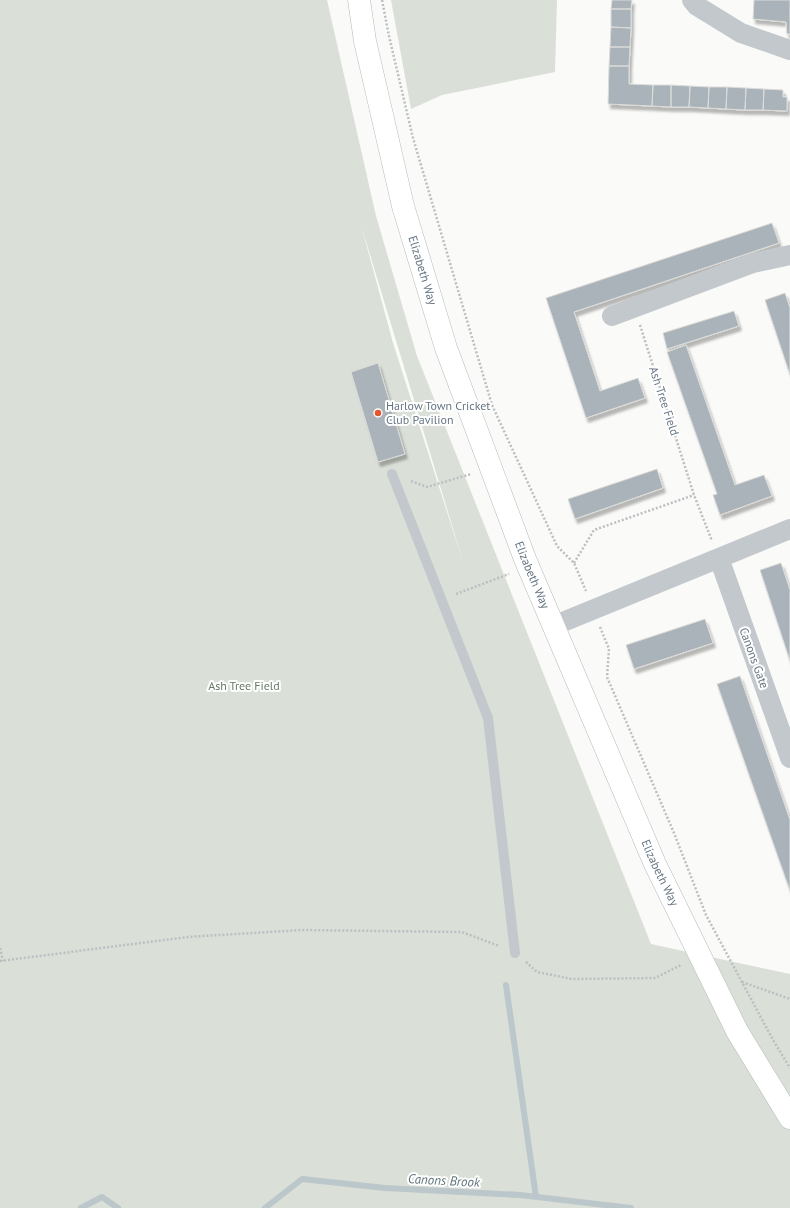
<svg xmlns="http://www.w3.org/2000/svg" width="790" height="1208" viewBox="0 0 790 1208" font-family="'PT Sans',sans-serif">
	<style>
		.green { fill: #dadfd7; fill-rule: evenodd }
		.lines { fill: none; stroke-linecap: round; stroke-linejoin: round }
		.stream { stroke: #bbc7cb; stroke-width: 6 }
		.building { fill: #aab3b9; stroke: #dcdcda; filter: url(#shadow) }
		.primary-casing { stroke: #b5babe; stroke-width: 23 }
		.path { stroke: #bbbfc2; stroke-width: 2.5; stroke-dasharray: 2 2; stroke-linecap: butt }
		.service { stroke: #c3c8cc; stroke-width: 10 }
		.minor { stroke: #c3c8cc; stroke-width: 20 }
		.primary { stroke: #fff; stroke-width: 22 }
		.poi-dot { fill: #e4572e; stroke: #fff; stroke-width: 1.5 }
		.labels { text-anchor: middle; stroke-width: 4; stroke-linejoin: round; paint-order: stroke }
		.street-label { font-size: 12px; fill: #657683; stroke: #fff }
		.poi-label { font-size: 12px; fill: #657683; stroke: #fff; text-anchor: start }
		.park-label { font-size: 12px; fill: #687a64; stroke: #fff }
		.water-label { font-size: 13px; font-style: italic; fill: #60757c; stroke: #fff }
	</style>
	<defs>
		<filter id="shadow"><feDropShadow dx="2.5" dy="4.5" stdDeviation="1" flood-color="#0004"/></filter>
	</defs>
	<rect width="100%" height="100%" fill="#fafaf8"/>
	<path class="green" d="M 0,0 L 327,0 L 376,216 L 417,356 L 651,944 L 790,974 L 790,1208 L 0,1208 ZM 361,225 L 464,565 L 393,343 Z
		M 391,0 L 557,0 L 555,72 L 442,95 L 411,109 Z"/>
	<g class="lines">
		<path class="stream" d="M 506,985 L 536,1197
			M 81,1208 L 102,1197 L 118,1208
			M 265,1208 L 302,1179 L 385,1188 L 520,1195 L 631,1208"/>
	</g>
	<path class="building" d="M 612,0 L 632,0 L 631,9 L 611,9 Z
		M 754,0 L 790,0 L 790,34 L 787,34 L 786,22 L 753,19 Z
		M 611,9 L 631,9 L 631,28 L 611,27 Z
		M 611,27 L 631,28 L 630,47 L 610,47 Z
		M 610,47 L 630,47 L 629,66 L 609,66 Z
		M 609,66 L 629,66 L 629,84 L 653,85 L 652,106 L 608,104 Z
		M 653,85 L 671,85 L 671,107 L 652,106 Z
		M 671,85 L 690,86 L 689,107 L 671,107 Z
		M 690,86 L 709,87 L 708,108 L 689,107 Z
		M 709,87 L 727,87 L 726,109 L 708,108 Z
		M 727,87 L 746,88 L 745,110 L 726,109 Z
		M 746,88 L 764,89 L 763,110 L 745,110 Z
		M 764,89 L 783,90 L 783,97 L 787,97 L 787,111 L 763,110 Z
		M 772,223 L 779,243 L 574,312 L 600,391 L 638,378 L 645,398 L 586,418 L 546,298 Z
		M 785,293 L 790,308 L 790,375 L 765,300 Z
		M 734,311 L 739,326 L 667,349 L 663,333 Z
		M 686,345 L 735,485 L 764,475 L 772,496 L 720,515 L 713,495 L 717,494 L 667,352 Z
		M 378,363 L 405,454 L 378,462 L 351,372 Z
		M 657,469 L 663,488 L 575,519 L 568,499 Z
		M 781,563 L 790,590 L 790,661 L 760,570 Z
		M 705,619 L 713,643 L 634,669 L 626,645 Z
		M 740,676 L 790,820 L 790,891 L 717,684 Z"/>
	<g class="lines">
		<defs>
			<g id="primary">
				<path id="s1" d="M 359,0 L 365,41 L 403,206 L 446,348 L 525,559 L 655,864 L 737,1031 L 790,1118"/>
			</g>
		</defs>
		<use href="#primary" class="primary-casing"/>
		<path class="path" d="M 382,0 L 389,36 L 413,138 L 492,405 L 557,546 L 574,563 L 586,591
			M 640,325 L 694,495 L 712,541
			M 411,481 L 427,487 L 471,474
			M 574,563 L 594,530 L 694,495
			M 456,594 L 509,574
			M 600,627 L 609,649 L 607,677 L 674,833 L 706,915 L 773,1040 L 790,1068
			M 0,948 L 3,961
			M 0,961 L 188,937 L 301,930 L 462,932 L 499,946
			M 526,962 L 537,972 L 572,979 L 655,978 L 681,965
			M 742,982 L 790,999"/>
		<path class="service" d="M 392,474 L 488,718 L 515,953"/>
		<path class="minor" d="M 692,0 L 697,6 L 741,33 L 790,50
			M 612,316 L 753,263 L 790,255
			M 719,558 L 790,758
			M 553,626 L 790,529"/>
		<use href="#primary" class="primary"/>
	</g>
	<circle class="poi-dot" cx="378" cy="413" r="4"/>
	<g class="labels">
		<g class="street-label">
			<text dy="4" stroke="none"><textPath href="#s1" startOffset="278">Elizabeth Way</textPath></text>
			<text transform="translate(664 401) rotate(72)" y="4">Ash Tree Field</text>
			<text dy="4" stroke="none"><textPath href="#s1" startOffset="602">Elizabeth Way</textPath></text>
			<text transform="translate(754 658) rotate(70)" y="4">Canons Gate</text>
			<text dy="4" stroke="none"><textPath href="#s1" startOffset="926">Elizabeth Way</textPath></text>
		</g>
		<g class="poi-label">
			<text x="386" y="410">Harlow Town Cricket<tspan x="386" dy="14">Club Pavilion</tspan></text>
		</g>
		<g class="park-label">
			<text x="244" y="690">Ash Tree Field</text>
		</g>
		<g class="water-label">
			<text transform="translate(444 1180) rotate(3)" y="5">Canons Brook</text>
		</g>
	</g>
</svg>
